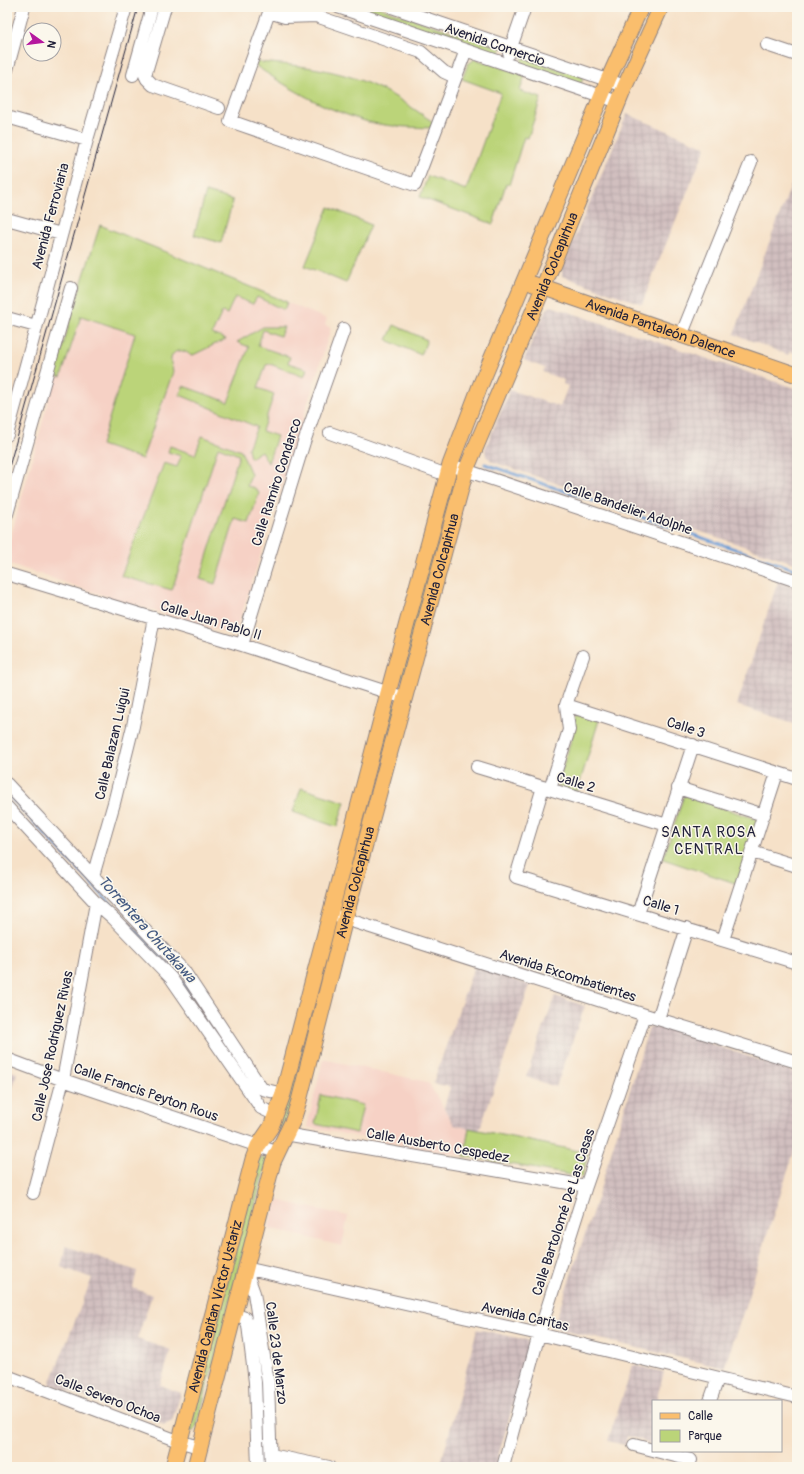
<svg xmlns="http://www.w3.org/2000/svg" width="804" height="1474" viewBox="0 0 804 1474" font-family="Pangolin,sans-serif">
	<style>
		.built { fill: #f6d1c5 }
		.industrial { fill: url(#industrial-grid) }
		.green { fill: #bbd479; stroke: #6e7b5a }
		.lines { fill: none; stroke-linecap: round; stroke-linejoin: round }
		.stream { stroke: #6b9dd6; stroke-width: 3 }
		.minor-casing { stroke: #8c8282; stroke-width: 14 }
		.major-casing { stroke: #8c8282; stroke-width: 17 }
		.minor { stroke: #fff; stroke-width: 12 }
		.major { stroke: #fabe6d; stroke-width: 15 }
		.tram { stroke: #22223b; stroke-width: 1 }
		.labels { text-anchor: middle; stroke-width: 3; stroke-linejoin: round; paint-order: stroke }
		.street-label { font-size: 14px; fill: #22223b; stroke: #fbf7ec }
		.neighbourhood-label { font-size: 15px; letter-spacing: 1px; fill: #22223b; stroke: #fbf7ec }
		.water-label { font-size: 15px; font-style: italic; fill: #435981; stroke: #fbf7ec }
	</style>
	<defs>
		<pattern id="industrial-grid" width="8" height="8" patternUnits="userSpaceOnUse"><rect width="8" height="8" fill="#d1bfbf"/><path d="M0 4h8M4 0v8" fill="none" stroke="#b3a4a5"/></pattern>
	</defs>
	<rect width="100%" height="100%" fill="#fbf7ec"/>
	<filter id="ink" filterUnits="userSpaceOnUse"><feTurbulence type="fractalNoise" baseFrequency=".025" numOctaves="2"/><feDisplacementMap in="SourceGraphic" scale="8" xChannelSelector="R" yChannelSelector="G"/><feConvolveMatrix kernelMatrix="1 2 1 2 8 2 1 2 1" color-interpolation-filters="sRGB"/></filter>
	<filter id="wash" filterUnits="userSpaceOnUse"><feTurbulence type="fractalNoise" baseFrequency=".012" numOctaves="4" result="noise"/><feDisplacementMap in="SourceGraphic" scale="16" xChannelSelector="R" yChannelSelector="G"/><feGaussianBlur stdDeviation="0.9" result="paint"/><feColorMatrix in="noise" values="0 0 0 0 0 0 0 0 0 0 0 0 0 0 0 0 0 1.4 0 .05"/><feComposite in="paint" operator="in"/></filter>
	<g filter="url(#wash)">
		<rect width="100%" height="100%" fill="#f6e1c8"/>
		<path class="built" d="M 100,225 L 327,319 L 325,325 L 331,328 L 248,595 L 236,630 L 230,634 L 87,590 L 7,563 L 7,550 L 42,425 L 72,313 Z
			M 323,1059 L 428,1082 L 454,1125 L 469,1128 L 464,1156 L 307,1127 Z
			M 276,1200 L 348,1216 L 342,1246 L 269,1228 Z"/>
		<path class="industrial" d="M 627,114 L 706,147 L 654,273 L 642,304 L 562,276 L 562,268 Z
			M 797,170 L 797,354 L 790,351 L 788,355 L 734,334 Z
			M 551,306 L 797,389 L 797,564 L 493,462 L 486,456 L 485,449 L 510,390 L 560,407 L 568,386 L 563,384 L 564,380 L 543,372 L 545,368 L 524,360 L 546,310 Z
			M 778,581 L 797,587 L 797,724 L 737,705 Z
			M 474,967 L 530,985 L 479,1131 L 454,1125 L 444,1108 L 450,1087 L 433,1083 Z
			M 555,996 L 585,1006 L 556,1087 L 526,1077 Z
			M 649,1027 L 662,1027 L 797,1073 L 797,1143 L 766,1238 L 745,1307 L 724,1368 L 557,1329 L 555,1322 L 598,1196 Z
			M 7,1070 L 17,1073 L 7,1109 Z
			M 66,1246 L 137,1271 L 133,1288 L 152,1295 L 137,1339 L 171,1350 L 160,1385 L 181,1393 L 172,1421 L 164,1425 L 127,1409 L 117,1409 L 50,1384 L 92,1278 L 61,1267 Z
			M 477,1329 L 527,1340 L 529,1350 L 495,1467 L 440,1467 Z
			M 633,1365 L 664,1372 L 656,1401 L 653,1401 L 653,1445 L 646,1443 L 642,1440 L 627,1436 L 625,1445 L 608,1441 Z"/>
		<path class="green" d="M 352,7 L 377,7 L 501,48 L 499,56 Z
			M 523,57 L 583,77 L 581,84 L 520,64 Z
			M 475,59 L 525,75 L 520,91 L 541,98 L 528,138 L 524,137 L 509,185 L 506,184 L 493,224 L 420,197 L 428,176 L 466,190 L 501,93 L 462,79 L 468,64 Z
			M 257,62 C 297,65 339,69 376,87 C 397,96 415,110 433,122 L 431,128 C 412,127 392,127 373,123 C 366,122 360,119 353,117 C 317,105 287,87 256,66 Z
			M 206,192 L 233,200 L 221,243 L 194,235 Z
			M 329,207 L 371,225 L 346,283 L 305,266 Z
			M 100,225 L 287,302 L 284,310 L 257,297 L 253,304 L 235,297 L 227,314 L 222,312 L 212,334 L 226,339 L 191,356 C 185,349 173,348 171,359 C 170,364 173,368 173,372 L 142,459 L 101,445 L 135,334 L 81,316 L 61,377 L 55,375 L 72,313 Z
			M 394,325 L 427,340 L 421,355 L 387,340 Z
			M 263,327 L 284,327 L 280,336 L 263,330 L 258,346 L 290,357 L 288,363 L 307,369 L 304,377 L 270,364 L 266,365 L 258,388 L 274,394 L 262,431 L 277,436 L 268,463 L 261,451 L 250,458 L 248,448 L 257,427 L 180,395 L 183,386 L 228,402 L 249,347 L 237,342 Z
			M 202,436 L 241,451 L 251,474 L 247,486 L 255,488 L 259,493 L 249,523 L 235,519 L 215,584 L 200,579 L 239,455 L 218,447 L 172,590 L 121,576 L 164,463 L 177,467 L 181,456 L 168,452 L 170,446 L 195,455 Z
			M 449,481 L 454,482 L 404,678 L 398,676 Z
			M 390,705 L 396,706 L 345,904 L 339,902 Z
			M 579,715 L 599,720 L 577,792 L 557,786 L 573,734 L 575,716 Z
			M 301,788 L 345,802 L 337,827 L 293,812 Z
			M 684,795 L 759,820 L 738,884 L 663,859 Z
			M 333,928 L 338,929 L 296,1095 L 281,1132 L 275,1129 Z
			M 321,1095 L 363,1105 L 357,1133 L 315,1124 Z
			M 469,1128 L 588,1153 L 582,1177 L 464,1156 Z
			M 261,1157 L 267,1159 L 266,1164 L 196,1429 L 194,1431 L 190,1431 L 258,1161 Z"/>
		<g class="lines">
			<path class="stream" d="M 485,464 L 797,570
				M 7,794 L 177,974 L 230,1053
				M 258,1361 L 261,1380 L 264,1425"/>
		</g>
	</g>
	<g filter="url(#ink)">
		<g class="lines">
			<defs>
				<path id="minor" d="M 165,7 L 145,75 L 147,79 L 153,85 L 219,108
					M 271,7 L 230,121 L 415,185 L 466,50
					M 338,7 L 619,102
					M 392,7 L 625,86
					M 269,12 L 285,17 L 316,16 L 421,52 L 444,72 L 455,77
					M 767,45 L 797,55
					M 509,53 L 525,7
					M 7,70 L 24,7
					M 133,75 L 152,7
					M 7,117 L 87,140
					M 7,219 L 61,234
					M 7,318 L 36,326
					M 681,336 L 751,162
					M 330,433 L 447,475
					M 7,435 L 87,140 L 126,7
					M 450,465 L 797,581
					M 7,514 L 71,288
					M 7,574 L 242,645 L 405,698
					M 242,645 L 304,442 L 344,329
					M 566,705 L 797,779
					M 477,767 L 667,825
					M 7,784 L 93,876 L 184,971 L 262,1089 L 283,1094
					M 543,787 L 516,877 L 797,963
					M 678,788 L 764,815
					M 550,789 L 569,730 L 566,705 L 583,656
					M 7,807 L 96,903 L 113,918 L 171,978 L 261,1108 L 276,1115
					M 752,852 L 797,866
					M 93,876 L 114,803 L 133,726 L 154,618
					M 330,914 L 645,1015 L 797,1062
					M 638,914 L 693,745
					M 723,940 L 777,773
					M 658,1019 L 687,928
					M 7,1059 L 63,1080 L 276,1152
					M 285,1134 L 586,1186
					M 33,1193 L 63,1080 L 96,903
					M 245,1268 L 539,1334 L 797,1397
					M 245,1268 L 254,1293 L 268,1382 L 271,1467
					M 233,1314 L 245,1318 L 248,1325 L 255,1382 L 258,1467
					M 7,1376 L 178,1441 L 199,1447
					M 710,1401 L 718,1378
					M 634,1445 L 653,1450
					M 656,1451 L 691,1460
					M 271,1455 L 329,1467
					M 503,1467 L 539,1334 L 586,1186 L 645,1015"/>
				<g id="major">
					<path id="s1" d="M 533,284 L 797,375"/>
					<path id="s2" d="M 173,1467 L 253,1159 L 258,1146 L 271,1127 L 283,1094 L 388,693 L 450,465 L 480,386 L 608,80 L 641,7"/>
					<path id="s3" d="M 195,1467 L 273,1162 L 293,1120 L 299,1101 L 345,919 L 466,470 L 543,288 L 625,86 L 661,7"/>
				</g>
			</defs>
			<use href="#minor" class="minor-casing"/>
			<use href="#major" class="major-casing"/>
			<use href="#minor" class="minor"/>
			<use href="#major" class="major"/>
			<path class="tram" d="M 7,474 C 51,318 94,162 138,7"/>
		</g>
	</g>
	<g class="labels">
		<g class="street-label">
			<text transform="translate(495 44) rotate(19)" y="5">Avenida Comercio</text>
			<text transform="translate(50 216) rotate(-75)" y="5">Avenida Ferroviaria</text>
			<text dy="5" stroke="none"><textPath href="#s3" startOffset="1255">Avenida Colcapirhua</textPath></text>
			<text dy="5" stroke="none"><textPath href="#s1" startOffset="135">Avenida Pantaleón Dalence</textPath></text>
			<text transform="translate(276 482) rotate(-72)" y="5">Calle Ramiro Condarco</text>
			<text transform="translate(628 508) rotate(19)" y="5">Calle Bandelier Adolphe</text>
			<text dy="5" stroke="none"><textPath href="#s3" startOffset="931">Avenida Colcapirhua</textPath></text>
			<text transform="translate(211 620) rotate(17)" y="5">Calle Juan Pablo II</text>
			<text transform="translate(686 727) rotate(18)" y="5">Calle 3</text>
			<text transform="translate(112 744) rotate(-77)" y="5">Calle Balazan Luigui</text>
			<text transform="translate(576 782) rotate(17)" y="5">Calle 2</text>
			<text dy="5" stroke="none"><textPath href="#s3" startOffset="607">Avenida Colcapirhua</textPath></text>
			<text transform="translate(661 905) rotate(17)" y="5">Calle 1</text>
			<text transform="translate(568 975) rotate(18)" y="5">Avenida Excombatientes</text>
			<text transform="translate(52 1046) rotate(-78)" y="5">Calle Jose Rodriguez Rivas</text>
			<text transform="translate(146 1092) rotate(19)" y="5">Calle Francis Peyton Rous</text>
			<text transform="translate(438 1145) rotate(10)" y="5">Calle Ausberto Cespedez</text>
			<text transform="translate(563 1212) rotate(-72)" y="5">Calle Bartolomé De Las Casas</text>
			<text dy="5" stroke="none"><textPath href="#s2" startOffset="166">Avenida Capitan Víctor Ustariz</textPath></text>
			<text transform="translate(525 1316) rotate(13)" y="5">Avenida Caritas</text>
			<text transform="translate(277 1353) rotate(83)" y="5">Calle 23 de Marzo</text>
			<text transform="translate(108 1398) rotate(21)" y="5">Calle Severo Ochoa</text>
		</g>
		<g class="neighbourhood-label">
			<text x="709" y="837">SANTA ROSA<tspan x="709" dy="17">CENTRAL</tspan></text>
		</g>
		<g class="water-label">
			<text transform="translate(147 929) rotate(48)" y="5">Torrentera Chutakawa</text>
		</g>
	</g>
	<rect width="804" height="1474" fill="none" stroke="#fbf7ec" stroke-width="24"/>
	<rect x="652" y="1400" width="130" height="52" fill="#fbf7ec" stroke="#a4a2a5"/>
	<rect x="660" y="1413" width="20" height="6" fill="#fabe6d" stroke="#a4a2a5"/>
	<text x="688" y="1420" font-size="12" fill="#22223b">Calle</text>
	<rect x="660" y="1430" width="20" height="12" fill="#bbd479" stroke="#a4a2a5"/>
	<text x="688" y="1440" font-size="12" fill="#22223b">Parque</text>
	<g transform="translate(42 42) rotate(104)"><circle r="19" fill="#fbf7ec" stroke="#a4a2a5"/>
	<path d="M0-3L7 15L0 10L-7 15Z" fill="#b5179e"/>
	<text y="-6" font-size="11" font-weight="bold" text-anchor="middle" fill="#22223b">N</text>
	</g>
</svg>
